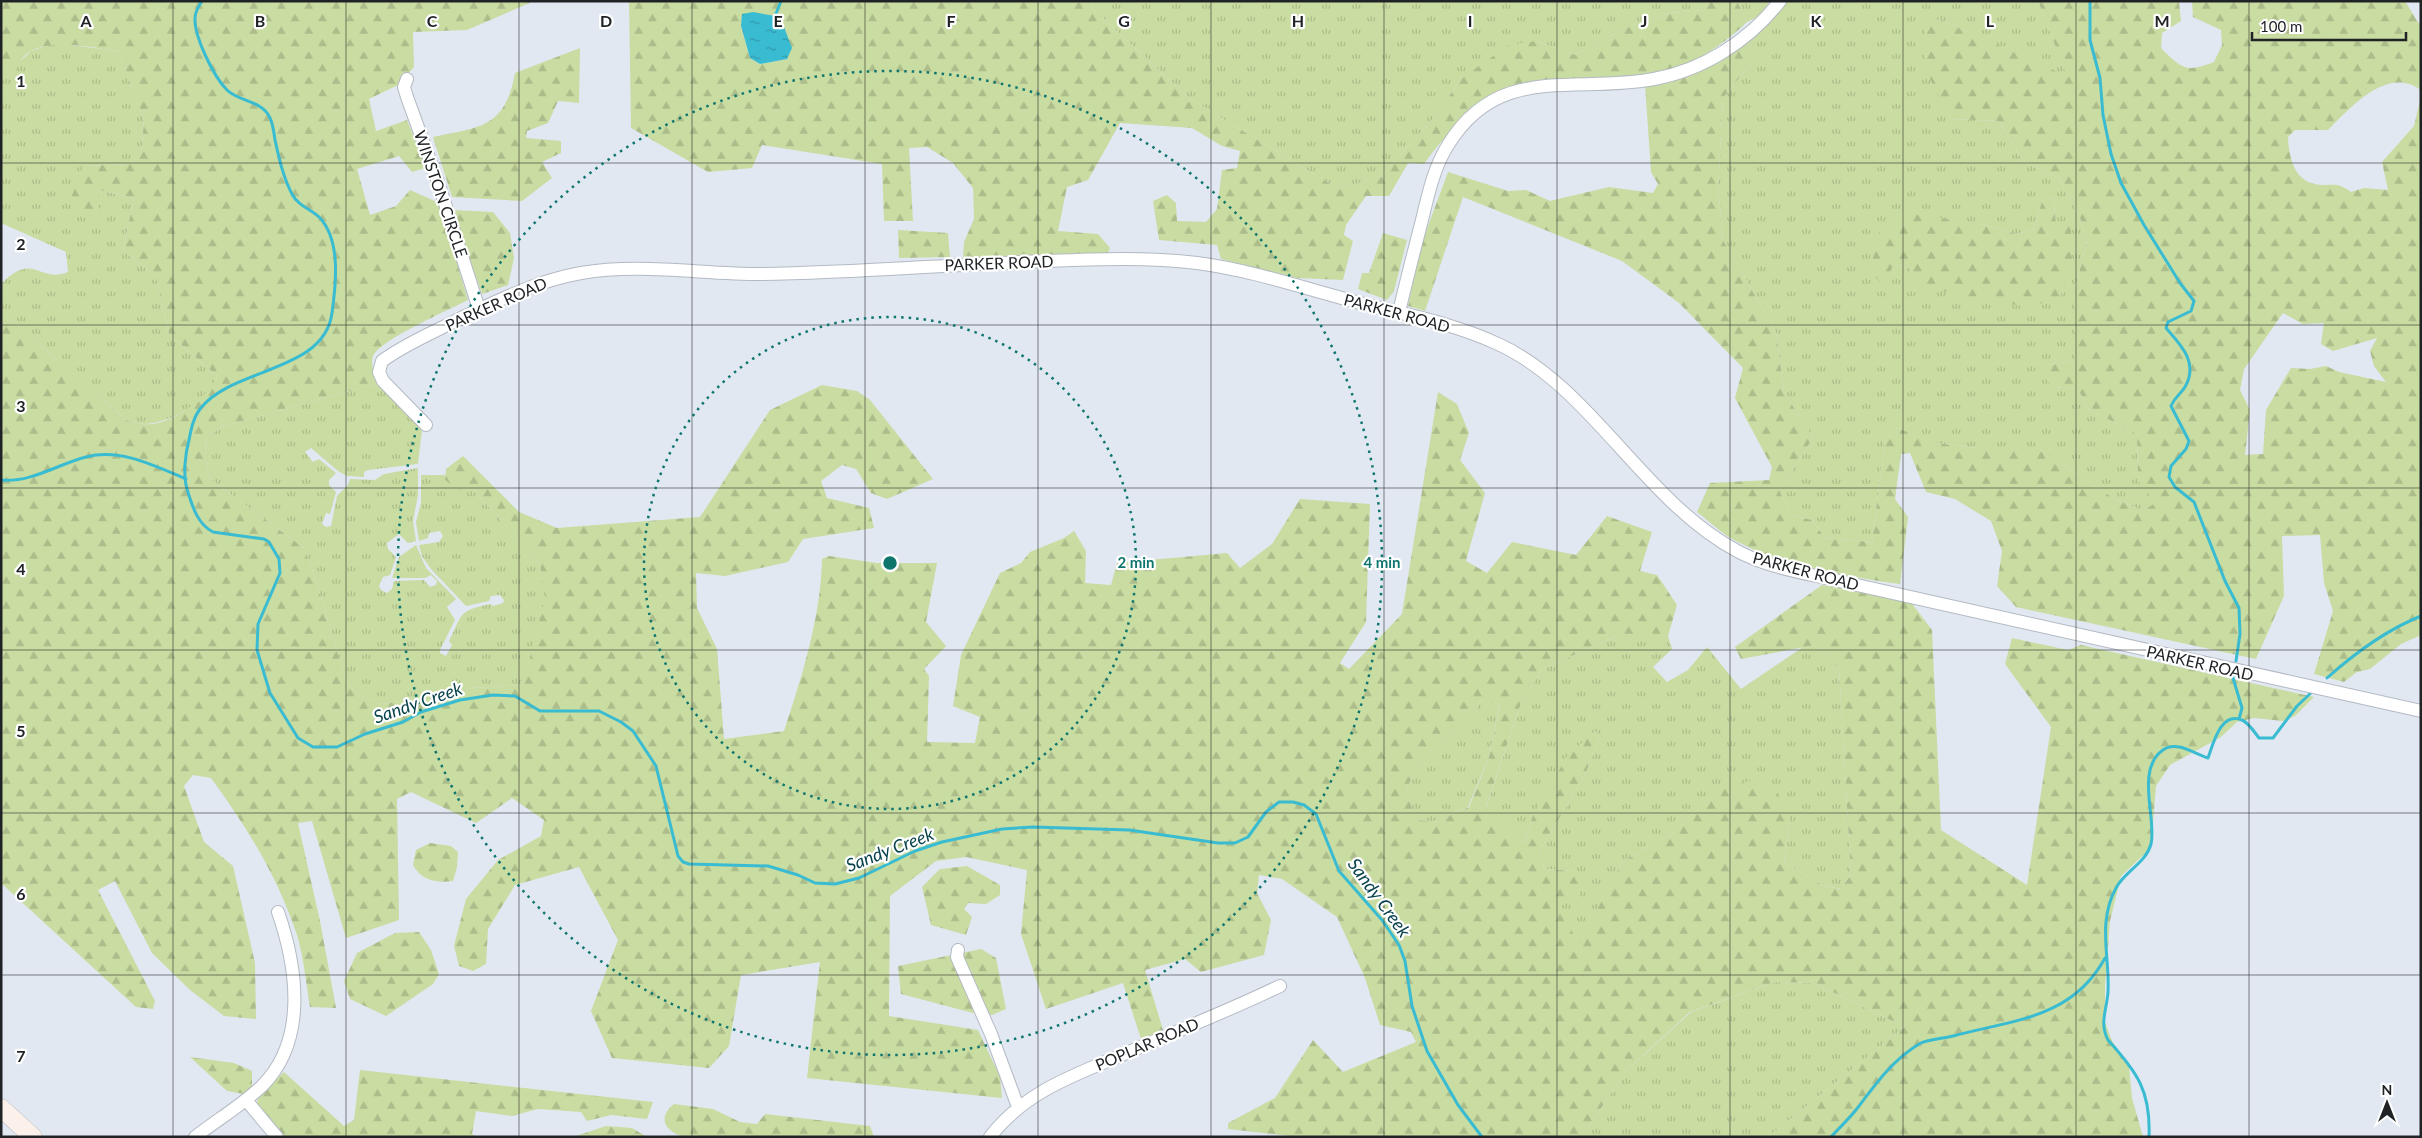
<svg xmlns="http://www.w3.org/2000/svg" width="2422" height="1138" viewBox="0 0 2422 1138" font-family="Lato,sans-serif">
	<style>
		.grass { fill: url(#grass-tufts); fill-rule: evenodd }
		.forest { fill: url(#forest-firs); fill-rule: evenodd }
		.water { fill: url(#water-ripples) }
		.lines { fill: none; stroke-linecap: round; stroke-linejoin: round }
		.stream { stroke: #39bcd2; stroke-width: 3 }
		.street-casing { stroke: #b3bac3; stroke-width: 14 }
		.secondary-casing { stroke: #b3bac3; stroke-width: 19 }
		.street { stroke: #fff; stroke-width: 12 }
		.secondary { stroke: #fcf0eb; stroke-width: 18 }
		.grid { fill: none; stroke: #202326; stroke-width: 1; stroke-opacity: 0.55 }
		.ring { fill: none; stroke: #0f766e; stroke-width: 2.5; stroke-dasharray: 2.5 5 }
		.labels { text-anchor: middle; stroke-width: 4.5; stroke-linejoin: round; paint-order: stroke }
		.street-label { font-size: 16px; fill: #202326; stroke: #fff }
		.water-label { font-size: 18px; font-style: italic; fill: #08434c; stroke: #fff }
		.grid-label { font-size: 16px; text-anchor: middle; font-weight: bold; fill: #202326; stroke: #fff; stroke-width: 4.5; stroke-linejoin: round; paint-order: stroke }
		.centre { fill: #0f766e; stroke: #fff; stroke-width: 2.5 }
		.ring-label { font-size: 15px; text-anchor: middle; font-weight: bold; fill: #0f766e; stroke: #fff; stroke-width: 4.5; stroke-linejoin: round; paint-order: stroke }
	</style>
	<defs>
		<pattern id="grass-tufts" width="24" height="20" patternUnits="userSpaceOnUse" patternTransform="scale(1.25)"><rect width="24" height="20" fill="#c9dca1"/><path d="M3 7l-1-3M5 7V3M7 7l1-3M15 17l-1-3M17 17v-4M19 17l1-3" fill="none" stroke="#acbc8a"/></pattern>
		<pattern id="forest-firs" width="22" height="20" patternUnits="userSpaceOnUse" patternTransform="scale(1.25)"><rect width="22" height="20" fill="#c9dca1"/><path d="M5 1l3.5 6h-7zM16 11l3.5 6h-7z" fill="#acbc8a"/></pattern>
		<pattern id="water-ripples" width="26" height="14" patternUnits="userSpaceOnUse" patternTransform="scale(1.25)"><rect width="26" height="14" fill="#39bcd2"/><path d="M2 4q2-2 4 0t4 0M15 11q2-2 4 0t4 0" fill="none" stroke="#3098aa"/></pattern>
	</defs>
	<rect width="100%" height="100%" fill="#e1e8f2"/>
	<path class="grass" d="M 1090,1 L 1704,1 L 1704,10 L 1670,13 L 1625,28 L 1575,55 L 1536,41 L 1462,78 L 1431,121 L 1381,176 L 1339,189 L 1190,99 L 1093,9 Z
		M 1737,1 L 1770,1 L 1760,16 L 1747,22 Z
		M 1787,1 L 2038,1 L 2068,77 L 1939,19 L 1950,119 L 1999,121 L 2023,161 L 2059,178 L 2080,218 L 2087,241 L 2075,288 L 2075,361 L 2044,365 L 2052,387 L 2078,389 L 2088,409 L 2137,434 L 2138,480 L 2156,503 L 2143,511 L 2113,498 L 2038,448 L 1977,448 L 1933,443 L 1895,427 L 1885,438 L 1872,542 L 1825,538 L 1812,520 L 1791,515 L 1779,490 L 1813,438 L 1784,392 L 1776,332 L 1723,240 L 1718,187 L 1723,98 L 1756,57 L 1746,42 ZM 2053,197 L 2056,222 L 1910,285 L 1910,268 L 1894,265 L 1982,224 L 2016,234 L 2034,229 L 2042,201 Z
		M 54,43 L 119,51 L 144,121 L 141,155 L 131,164 L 83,166 L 99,190 L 134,198 L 123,250 L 156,277 L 169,334 L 217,376 C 206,402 174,422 145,424 C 139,424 132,421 126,420 L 1,311 L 1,284 C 34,250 39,284 68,272 L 66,252 L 1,223 L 1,75 L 3,77 L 31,51 Z
		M 378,383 L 422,430 L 418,464 L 368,470 L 364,472 L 364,477 L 347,476 L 338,471 L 311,448 L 305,452 L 313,462 L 319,459 L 336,473 L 329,480 L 329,485 L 336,492 L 330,514 L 326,513 L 322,524 L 326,527 L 331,526 L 337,496 L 348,485 L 350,479 L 375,480 L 384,474 L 418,468 L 418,495 L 413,521 L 416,541 L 408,543 L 399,534 L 387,543 L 388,549 L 396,557 L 390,575 L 383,577 L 379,586 L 381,590 L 387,593 L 392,589 L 394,581 L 424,580 L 430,587 L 436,585 L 437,581 L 431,575 L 425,578 L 392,578 L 399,557 L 416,545 L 426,568 L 456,599 L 447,607 L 455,620 L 440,650 L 440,653 L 446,656 L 452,645 L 449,641 C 463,614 457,611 490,604 L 493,606 L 503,603 L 504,600 L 500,595 L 491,596 L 489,601 L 466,606 L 431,569 L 422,556 L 419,545 L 439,542 L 443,536 L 440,531 L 429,533 L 428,538 L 419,541 L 416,522 L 421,503 L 421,475 L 445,475 L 445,480 L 473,489 L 540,564 L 546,598 L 523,685 L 470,688 L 383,704 L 361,696 L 348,685 L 315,578 L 304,548 L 210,479 L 205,457 L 206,438 L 221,427 Z
		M 1616,636 L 1668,636 L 1672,649 L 1653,667 L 1667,682 L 1688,670 L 1707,647 L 1741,689 L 1803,647 L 1816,645 L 1839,669 L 1851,874 L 1841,889 L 1822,885 L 1784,862 L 1790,821 L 1717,791 L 1670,835 L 1622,862 L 1579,946 L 1558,906 L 1579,896 L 1574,871 L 1544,869 L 1539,852 L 1585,775 L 1600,736 L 1595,731 L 1533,815 L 1524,843 L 1486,808 L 1522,700 L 1543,669 Z
		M 1480,700 L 1500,703 L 1489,757 L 1468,807 L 1453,813 L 1442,822 L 1416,820 L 1406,790 C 1415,771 1424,755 1440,742 C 1459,726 1471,724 1480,700 Z
		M 1775,982 L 1814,983 L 1905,1027 L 1768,1137 L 1582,1137 L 1625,1072 L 1691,1012 Z"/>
	<path class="forest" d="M 1,1 L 534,1 L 467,30 L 413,32 L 414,67 L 398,85 L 369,99 L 376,131 L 407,120 L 426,168 L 412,172 L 399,156 L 357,169 L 370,215 L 396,206 L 410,190 L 439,203 L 468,300 C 449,310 381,339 373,356 C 370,365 375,375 378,383 L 221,427 L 206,438 L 205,457 L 210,479 L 304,548 L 315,578 L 348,685 L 361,696 L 383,704 L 470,688 L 523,685 L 545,598 L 540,564 L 473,489 L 459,490 L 445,480 L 446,469 L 463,456 L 519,512 L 557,528 L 700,517 L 770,410 L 822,385 L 857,391 L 870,400 L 933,479 L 887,499 L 871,493 L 856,469 L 842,465 L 821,481 L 827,498 L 869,508 L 874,528 L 803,539 L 788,562 L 725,576 L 696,573 L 697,608 L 717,649 L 724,739 L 784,731 C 802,677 821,616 822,559 L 829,556 L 877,563 L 937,563 L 926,622 L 946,646 L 924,669 L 929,676 L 927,742 L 975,743 L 980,717 L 953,706 L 961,655 L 1000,573 L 1021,563 L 1030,552 L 1064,538 L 1074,531 L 1086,551 L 1085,583 L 1111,585 L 1117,563 L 1227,553 L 1240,568 L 1272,544 L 1300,499 L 1370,504 L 1366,622 L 1340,663 L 1349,669 L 1402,614 L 1438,392 L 1457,404 L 1469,433 L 1460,460 L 1485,493 L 1466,561 L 1487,573 L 1512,542 L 1576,555 L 1607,516 L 1652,532 L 1640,571 L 1657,575 L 1677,605 L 1668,636 L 1616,636 L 1543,669 L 1522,700 L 1486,807 L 1524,843 L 1533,815 L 1568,755 L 1595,731 L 1600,736 L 1585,775 L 1539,852 L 1544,869 L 1574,871 L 1584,881 L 1579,896 L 1559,906 L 1579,945 L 1622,862 L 1670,835 L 1717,791 L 1753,780 L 1778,793 L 1790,821 L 1784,862 L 1822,885 L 1840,889 L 1851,875 L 1839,669 L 1816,645 L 1741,659 L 1735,647 L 1822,585 L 1910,601 L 1932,630 L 1941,830 L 2027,885 L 2051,727 L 2005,664 L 2012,638 L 2068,650 L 2081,645 L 2314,697 L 2295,716 L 2283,721 L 2254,718 L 2237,722 L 2221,737 L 2170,765 L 2156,786 L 2151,848 L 2121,876 L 2110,921 L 2105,987 L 2105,1022 L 2112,1041 L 2129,1066 L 2132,1098 L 2143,1137 L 1768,1137 L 1905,1027 L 1814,983 L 1775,982 L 1690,1012 L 1625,1072 L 1582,1137 L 1300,1137 L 1228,1129 L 1228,1123 L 1275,1098 L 1313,1040 L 1343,1072 L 1416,1042 L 1411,1032 L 1380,1025 L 1365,978 L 1337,917 L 1282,879 L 1259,875 L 1257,893 L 1271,920 L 1264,955 L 1201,972 L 1185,959 L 1145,970 L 1163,1030 L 1141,1039 L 1123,983 L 1046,1009 L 1021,934 L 1027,870 L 966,857 L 936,861 L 890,896 L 889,1016 L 978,1030 L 1000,1077 L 1002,1098 L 807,1078 L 820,962 L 741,975 L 729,1046 L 709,1068 L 612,1058 L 591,1011 L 618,940 L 579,867 L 515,885 L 488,929 L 486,964 L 473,971 L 459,966 L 454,946 L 466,899 L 498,860 L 541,836 L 544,820 L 512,798 L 476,823 L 411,792 L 397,799 L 399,920 L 346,938 L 312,821 L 298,823 L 320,921 L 336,1008 L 310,1007 C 306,984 304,958 297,935 C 277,875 248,829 211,778 L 193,775 L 184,786 L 204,842 L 233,866 L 255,963 L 256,1019 L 224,1016 L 190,990 L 152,953 L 115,881 L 98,890 L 155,1001 L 153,1009 L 136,1007 L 1,883 L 1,311 L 126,420 C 131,421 137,423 142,424 C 168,428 207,399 217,376 L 169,334 L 156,277 L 123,250 L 134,198 L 99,190 L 99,216 L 82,218 L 71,198 L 83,166 L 131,164 L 141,155 L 144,121 L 119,51 C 90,48 23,30 16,73 L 3,77 L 1,75 ZM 1480,700 L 1500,704 L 1489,757 L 1469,807 L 1453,813 L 1442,822 L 1416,820 L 1406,790 C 1415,771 1424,755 1440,742 C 1459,726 1471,724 1480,700 Z
		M 629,1 L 1090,1 L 1093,9 L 1190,99 L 1339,189 L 1381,176 L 1431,121 L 1462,78 L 1509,45 L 1536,41 L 1575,55 L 1625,28 L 1670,13 L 1704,10 L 1704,1 L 1737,1 L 1747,22 C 1718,50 1684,70 1644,76 C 1622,80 1598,78 1575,78 C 1555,79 1530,78 1512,87 C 1475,104 1447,132 1424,164 L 1408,163 L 1389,196 L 1366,196 L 1346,225 L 1344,235 L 1353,241 L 1343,280 L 1297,278 L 1221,259 L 1217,245 L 1159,240 L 1153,201 L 1167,195 L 1176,203 L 1177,221 L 1206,222 L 1217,209 L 1222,170 L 1237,168 L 1240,151 L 1222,146 L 1192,128 L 1120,123 L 1088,180 L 1067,187 L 1058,231 L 1098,234 L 1110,248 L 1108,253 L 963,258 L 964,242 L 974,219 L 973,188 L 953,163 L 927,147 L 909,148 L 913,221 L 884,221 L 882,164 L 762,145 L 752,168 L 708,172 L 631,128 ZM 776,19 L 787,59 L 760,64 L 750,58 L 741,26 Z
		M 2038,1 L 2179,1 L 2181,21 L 2162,33 L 2161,48 C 2182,69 2186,73 2214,62 L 2222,45 L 2221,30 L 2193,17 L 2192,1 L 2405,1 L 2421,27 L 2421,90 C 2387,65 2350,108 2328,130 L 2295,130 L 2288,137 C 2289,160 2295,184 2322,185 C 2337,185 2338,183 2351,192 L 2364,188 L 2388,190 L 2382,162 L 2414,126 L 2421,96 L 2421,635 L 2401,644 L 2370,669 L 2357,672 L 2344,682 L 2314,674 L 2333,611 L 2324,583 L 2320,535 L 2282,536 L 2284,596 L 2256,659 L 2016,607 L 1997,586 L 2002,551 L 1991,521 L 1955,499 L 1926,492 L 1910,453 L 1901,454 L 1895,499 L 1908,517 L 1900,584 C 1844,576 1785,567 1734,540 C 1721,533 1709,521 1697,512 L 1710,483 L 1769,480 L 1772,467 L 1735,398 L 1743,368 L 1679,303 L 1622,261 L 1463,197 L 1425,311 L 1408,306 L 1421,245 L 1448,172 L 1508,191 L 1526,190 L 1550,201 L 1609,187 L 1653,193 L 1658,184 L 1651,172 L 1645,84 L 1689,76 L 1720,62 L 1746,42 L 1756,57 L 1723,98 L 1718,187 L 1723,240 L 1776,332 L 1784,392 L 1813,438 L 1779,490 L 1791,515 L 1812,520 L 1825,538 L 1872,542 L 1885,438 L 1895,427 L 1934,443 L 1977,448 L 2038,448 L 2113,498 L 2143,511 L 2155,503 L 2138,480 L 2137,434 L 2088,409 L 2078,389 L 2052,387 L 2042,374 L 2044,365 L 2075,361 L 2075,288 L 2087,241 L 2080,218 L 2059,178 L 2023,161 L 1999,121 L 1950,119 L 1925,69 L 1924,28 L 1939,19 L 2067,76 ZM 2283,313 L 2303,324 L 2324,323 L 2321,344 L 2333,351 L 2377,338 L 2370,351 L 2374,366 L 2386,382 L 2339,372 L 2326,366 L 2310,369 L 2291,368 L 2266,410 L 2263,454 L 2245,455 L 2250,410 L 2240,390 L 2244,369 Z
		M 580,48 L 579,103 L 558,101 L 548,123 L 527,131 L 526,138 L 561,141 L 561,153 L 542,162 L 552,178 L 522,201 L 452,197 L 433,137 C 480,127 505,128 515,73 Z
		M 2053,197 L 2056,222 L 2071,226 L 2072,261 L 2060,298 L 2027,307 L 1909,285 L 1910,268 L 1894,265 L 1882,285 L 1870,270 L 1880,230 L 1905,213 L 1982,224 L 2016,234 L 2034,229 L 2042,201 Z
		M 453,210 L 493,212 L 510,233 L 514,258 L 508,285 L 482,294 Z
		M 898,230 L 948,233 L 950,257 L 899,258 Z
		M 1383,233 L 1407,240 L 1394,291 L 1387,300 L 1358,289 L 1362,273 L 1369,273 Z
		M 430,843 L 451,846 L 458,852 L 457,867 L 453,881 C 436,883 422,881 413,865 L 416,850 Z
		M 967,866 L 1000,885 L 1000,895 L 986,904 L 968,903 L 964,909 L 972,917 L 966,935 L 931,925 L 922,887 L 940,869 Z
		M 419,932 L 431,950 L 439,974 L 433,984 L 386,1016 L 350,999 L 344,981 L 357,953 L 395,933 Z
		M 981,949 L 996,958 L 1006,1009 L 992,1015 L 973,1013 L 901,994 L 898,966 Z
		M 190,1057 L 234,1063 L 252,1071 L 252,1087 L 244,1094 L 227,1091 Z
		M 360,1070 L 653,1102 L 647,1119 L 611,1115 L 587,1121 L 581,1112 L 538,1109 L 512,1116 L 476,1111 L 472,1134 L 477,1137 L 284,1137 L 256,1107 L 259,1095 L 284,1072 L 344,1126 L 354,1120 Z
		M 674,1104 L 713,1109 L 740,1122 L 757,1124 L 765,1114 L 870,1126 L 874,1137 L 685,1137 C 666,1132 656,1119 674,1104 Z
		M 606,1126 L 632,1128 L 647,1137 L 573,1137 Z"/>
	<path class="water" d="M 753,12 L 775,16 L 784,27 L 792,48 L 787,59 L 760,64 L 750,58 L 741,26 L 742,14 Z"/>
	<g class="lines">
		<path class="stream" d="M 202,1 C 198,7 195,12 195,18 C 194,37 214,77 227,90 C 239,102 262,100 270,118 C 273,124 274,133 275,140 C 279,158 283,177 292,194 C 298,206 311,209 320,218 C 341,241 336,284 332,313 C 324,373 232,367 200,409 C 193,418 191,430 189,440 C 185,454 183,475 187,489 C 192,505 197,524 213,532 L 264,539 L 269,542 L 279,559 L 280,573 L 258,624 L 257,650 L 270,693 L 298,738 L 313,747 L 337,747 L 365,734 L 403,722 L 421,712 L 460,700 L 493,695 L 515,696 L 540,711 L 599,711 L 621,722 L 633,731 L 656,766 L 678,856 L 683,862 L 689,864 L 768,866 L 798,875 L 815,883 L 835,884 L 859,878 L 915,851 L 942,842 L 1002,829 L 1033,827 L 1129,830 L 1218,843 L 1235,843 L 1248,837 L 1266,812 L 1279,802 L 1293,802 L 1304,805 L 1316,814 L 1339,871 L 1382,920 L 1399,945 L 1405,961 L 1412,1006 L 1427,1051 L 1458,1105 L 1482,1137
			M 2090,1 L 2090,40 L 2100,78 L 2103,115 L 2111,154 L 2121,183 L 2144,225 L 2180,283 L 2194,301 L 2191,311 L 2168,322 L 2166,328 C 2181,345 2199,363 2185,387 C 2181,394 2176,395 2171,406 L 2189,441 L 2186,449 L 2171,466 L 2169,477 L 2175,487 L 2194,502 L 2225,581 L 2239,608 L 2240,634 L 2236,661
			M 774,19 L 781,1
			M 1,480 C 31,483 58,464 86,457 C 121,448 155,466 186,479
			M 2233,678 L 2242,708 L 2239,719
			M 2327,678 C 2355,653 2386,630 2421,616
			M 1831,1137 C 1840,1127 1851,1117 1859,1106 C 1877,1082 1893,1060 1919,1044 C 1928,1039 1942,1039 1953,1036 C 2012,1020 2072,1019 2105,958
			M 2149,1137 C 2151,1091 2137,1072 2108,1040 C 2099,1023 2107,1009 2108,992 C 2110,956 2097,923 2116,888 C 2125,871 2146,863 2151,844 C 2157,820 2135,769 2163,750 C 2176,740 2195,754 2208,758 C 2213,745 2220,711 2242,720 C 2249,723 2255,733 2259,738 L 2273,738 L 2297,706 L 2313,691"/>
		<defs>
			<path id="street" d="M 407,79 L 404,87 L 407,97 L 440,188 L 479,309
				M 1399,312 C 1406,282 1414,251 1422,220 C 1428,195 1434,167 1448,145 C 1499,62 1575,94 1654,79 C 1703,70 1749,41 1780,1
				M 426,425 L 383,381 L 379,372 L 382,361 C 405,344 432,333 457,320 C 497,301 536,281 581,273 C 639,263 701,274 760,274 C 856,273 952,264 1048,261 C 1097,259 1148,257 1197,263 C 1251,270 1303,288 1356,302 C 1403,314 1453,323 1498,344 C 1591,386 1645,503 1739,552 C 1764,565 1793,571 1821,577 L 2421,711
				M 958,950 L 957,957 L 991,1034 L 1018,1107
				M 246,1100 L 277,1137
				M 195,1137 C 217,1120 242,1105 262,1086 C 308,1040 297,967 278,912
				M 990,1137 C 1025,1091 1077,1074 1129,1052 C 1179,1030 1230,1010 1280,986"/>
			<path id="secondary" d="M 1,1108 L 33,1137"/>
		</defs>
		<use href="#street" class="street-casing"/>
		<use href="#secondary" class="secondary-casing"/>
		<use href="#street" class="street"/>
		<use href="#secondary" class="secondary"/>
	</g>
	<path class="grid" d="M 173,1 L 173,1137M 346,1 L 346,1137M 519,1 L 519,1137M 692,1 L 692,1137M 865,1 L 865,1137M 1038,1 L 1038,1137M 1211,1 L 1211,1137M 1384,1 L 1384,1137M 1557,1 L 1557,1137M 1730,1 L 1730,1137M 1903,1 L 1903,1137M 2076,1 L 2076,1137M 2249,1 L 2249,1137M 1,163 L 2421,163M 1,325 L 2421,325M 1,488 L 2421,488M 1,650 L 2421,650M 1,813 L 2421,813M 1,975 L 2421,975"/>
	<g class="ring">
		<circle cx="890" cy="563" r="246"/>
		<circle cx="890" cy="563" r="492"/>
	</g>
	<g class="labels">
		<g class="street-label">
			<text transform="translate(441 194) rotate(71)" y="6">WINSTON CIRCLE</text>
			<text transform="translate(999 263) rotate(-2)" y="6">PARKER ROAD</text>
			<text transform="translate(496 304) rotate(-24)" y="6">PARKER ROAD</text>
			<text transform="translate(1397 313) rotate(15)" y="6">PARKER ROAD</text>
			<text transform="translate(1806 571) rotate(15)" y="6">PARKER ROAD</text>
			<text transform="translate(2200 663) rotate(13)" y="6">PARKER ROAD</text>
			<text transform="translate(1147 1044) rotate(-23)" y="6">POPLAR ROAD</text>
		</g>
		<g class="water-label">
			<text transform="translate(418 703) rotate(-19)" y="6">Sandy Creek</text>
			<text transform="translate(890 850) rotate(-21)" y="6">Sandy Creek</text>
			<text transform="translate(1379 898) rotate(54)" y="6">Sandy Creek</text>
		</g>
	</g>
	<g class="grid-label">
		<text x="86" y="27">A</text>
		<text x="260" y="27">B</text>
		<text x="432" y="27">C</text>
		<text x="606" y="27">D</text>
		<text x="778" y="27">E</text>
		<text x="951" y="27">F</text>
		<text x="1124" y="27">G</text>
		<text x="1298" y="27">H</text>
		<text x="1470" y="27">I</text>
		<text x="1644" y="27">J</text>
		<text x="1816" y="27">K</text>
		<text x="1990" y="27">L</text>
		<text x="2162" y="27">M</text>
		<text x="21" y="87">1</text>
		<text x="21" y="250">2</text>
		<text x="21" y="412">3</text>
		<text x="21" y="575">4</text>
		<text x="21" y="737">5</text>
		<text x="21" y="900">6</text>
		<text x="21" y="1062">7</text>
	</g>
	<circle cx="890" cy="563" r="8" class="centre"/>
	<g class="ring-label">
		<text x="1136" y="568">2 min</text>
		<text x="1382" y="568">4 min</text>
	</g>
	<rect width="2422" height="1138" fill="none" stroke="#202326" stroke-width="5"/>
	<g transform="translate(2387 1103)" stroke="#ffffff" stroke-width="4" paint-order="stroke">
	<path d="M0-4L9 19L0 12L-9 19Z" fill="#202326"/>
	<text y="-8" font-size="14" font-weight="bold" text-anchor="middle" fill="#202326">N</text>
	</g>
	<path d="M2252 32v8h154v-8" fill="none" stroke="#202326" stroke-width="2.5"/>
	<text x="2260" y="32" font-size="15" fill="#202326" stroke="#ffffff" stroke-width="4" paint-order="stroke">100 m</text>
</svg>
